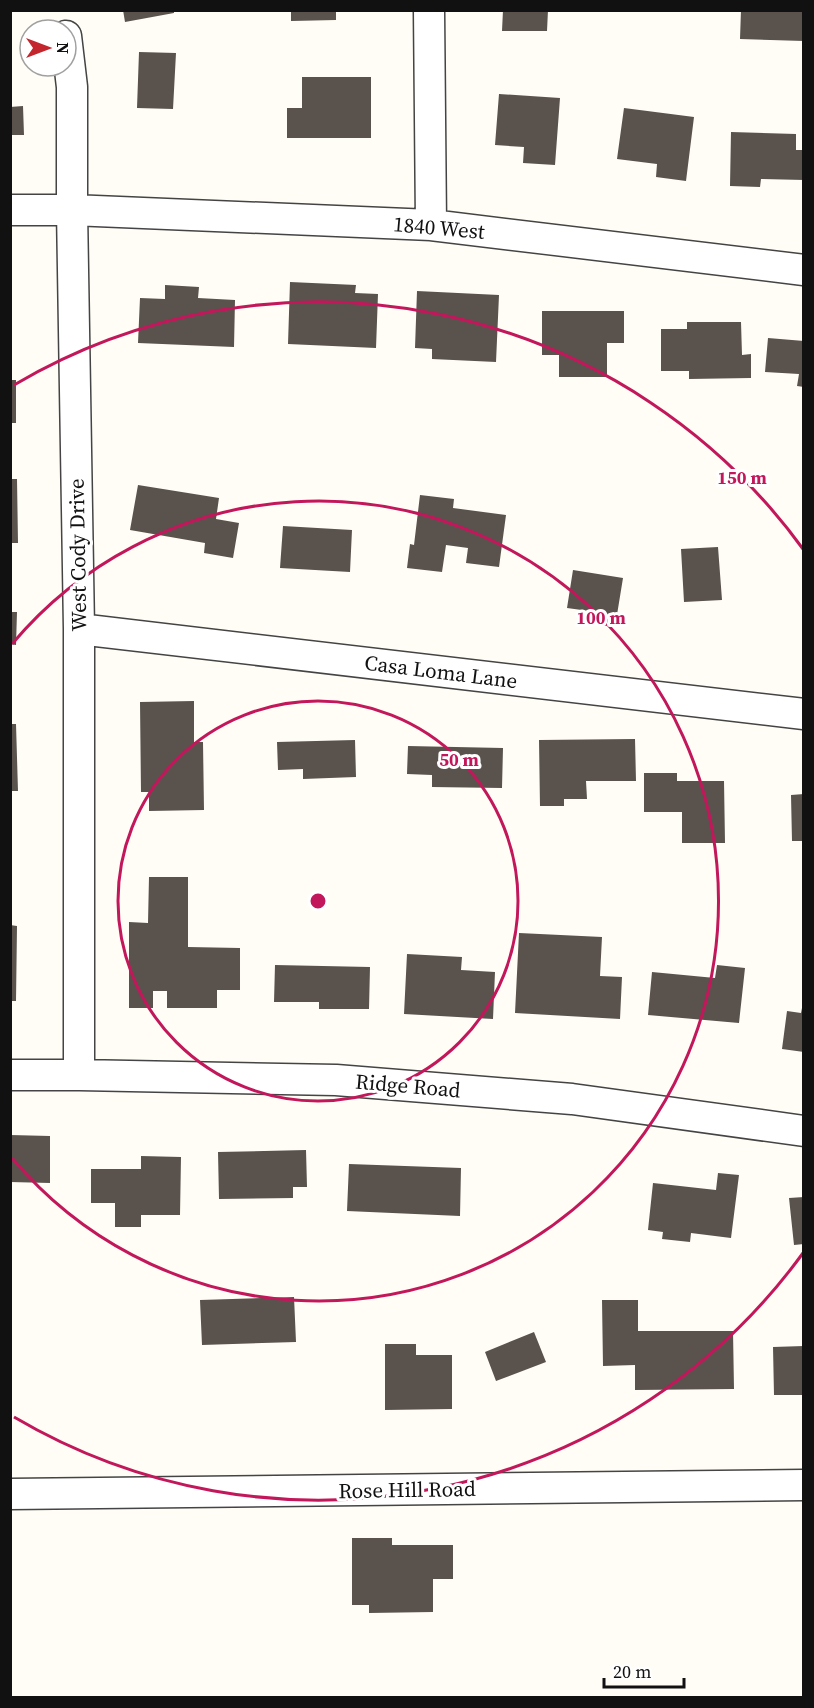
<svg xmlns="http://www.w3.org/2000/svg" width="814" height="1708" viewBox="0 0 814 1708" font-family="'Source Serif 4',serif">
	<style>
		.building { fill: #5a524d }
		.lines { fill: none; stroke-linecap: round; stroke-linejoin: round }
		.minor-casing { stroke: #444; stroke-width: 33 }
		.minor { stroke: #fff; stroke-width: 30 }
		.ring { fill: none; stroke: #c2185b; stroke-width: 3 }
		.labels { text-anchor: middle; stroke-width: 6; stroke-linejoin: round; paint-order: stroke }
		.street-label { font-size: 21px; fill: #111; stroke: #fff }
		.centre { fill: #c2185b; stroke: #fff; stroke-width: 3 }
		.ring-label { font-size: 18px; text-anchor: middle; font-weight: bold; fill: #c2185b; stroke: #fff; stroke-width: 6; stroke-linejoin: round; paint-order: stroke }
	</style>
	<rect width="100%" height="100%" fill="#fffdf5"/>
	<path class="building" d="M 123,10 L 174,10 L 174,13 L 125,22 Z
		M 291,10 L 336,10 L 336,20 L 291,21 Z
		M 503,10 L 548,10 L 547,31 L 502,31 Z
		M 741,10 L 804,10 L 804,41 L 740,39 Z
		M 139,52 L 176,53 L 173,109 L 137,108 Z
		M 302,77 L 371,77 L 371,138 L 287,138 L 287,108 L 302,108 Z
		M 499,94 L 560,98 L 555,165 L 523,163 L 524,147 L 495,145 Z
		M 23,106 L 24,135 L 10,135 L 10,107 Z
		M 624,108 L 694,117 L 686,181 L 656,177 L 657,164 L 617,159 Z
		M 731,132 L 796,134 L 796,150 L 804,150 L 804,180 L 761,179 L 760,187 L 730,186 Z
		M 290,282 L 356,285 L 355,293 L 378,294 L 376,348 L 288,344 Z
		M 165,285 L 199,287 L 198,298 L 235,300 L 234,347 L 138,343 L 140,298 L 165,299 Z
		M 417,291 L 499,295 L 496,362 L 432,359 L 432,349 L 415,348 Z
		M 542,311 L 624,311 L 624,343 L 607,343 L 607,377 L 559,377 L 559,355 L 542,355 Z
		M 687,322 L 741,322 L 742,355 L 751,354 L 751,378 L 689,379 L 689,371 L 661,371 L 661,329 L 687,329 Z
		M 768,338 L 804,341 L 804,387 L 797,386 L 799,374 L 765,372 Z
		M 10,380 L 16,380 L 16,423 L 10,423 Z
		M 10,479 L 17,479 L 18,543 L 10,543 Z
		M 138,485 L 219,498 L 216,519 L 239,523 L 233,558 L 204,553 L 205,543 L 130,530 Z
		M 420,495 L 454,499 L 453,508 L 506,515 L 499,567 L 466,563 L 468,548 L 446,545 L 442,572 L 407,568 L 410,544 L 414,545 Z
		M 283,526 L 352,530 L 350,572 L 280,568 Z
		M 718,547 L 722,600 L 684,602 L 681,549 Z
		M 573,570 L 623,578 L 615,627 L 587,623 L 589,611 L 567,608 Z
		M 10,612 L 17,612 L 16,645 L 10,644 Z
		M 194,701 L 194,742 L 203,742 L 204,810 L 149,811 L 149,792 L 141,792 L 140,702 Z
		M 10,724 L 16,724 L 18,791 L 10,791 Z
		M 635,739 L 636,781 L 586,781 L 587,799 L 564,799 L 564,806 L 540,806 L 539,740 Z
		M 355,740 L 356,777 L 303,779 L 303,769 L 278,770 L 277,742 Z
		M 408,746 L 503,748 L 502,788 L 432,787 L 432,775 L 407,774 Z
		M 644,773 L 677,773 L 677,781 L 724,781 L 725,843 L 682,843 L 682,812 L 644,812 Z
		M 804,794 L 804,841 L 792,841 L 791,795 Z
		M 149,877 L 188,877 L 188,947 L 240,948 L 240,990 L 217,990 L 217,1008 L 167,1008 L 167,991 L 153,991 L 153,1008 L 129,1008 L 129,922 L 148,923 Z
		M 10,925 L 17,926 L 16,1001 L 10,1001 Z
		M 519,933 L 602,937 L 600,976 L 622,977 L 620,1019 L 515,1013 Z
		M 407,954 L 462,957 L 461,970 L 495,972 L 493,1019 L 404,1014 Z
		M 275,965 L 370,967 L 369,1009 L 319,1009 L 319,1002 L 274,1002 Z
		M 717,965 L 745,968 L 739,1023 L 648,1015 L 652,972 L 715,978 Z
		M 802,1008 L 804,1008 L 804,1052 L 782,1049 L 787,1011 L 801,1013 Z
		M 10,1135 L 50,1136 L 50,1183 L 10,1182 Z
		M 306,1150 L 307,1187 L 293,1187 L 293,1198 L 219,1199 L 218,1152 Z
		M 141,1156 L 181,1157 L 180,1215 L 141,1215 L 141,1227 L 115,1227 L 115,1203 L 91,1203 L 91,1169 L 141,1169 Z
		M 349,1164 L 461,1168 L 460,1216 L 347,1211 Z
		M 718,1173 L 739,1175 L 731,1238 L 691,1233 L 690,1242 L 662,1239 L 663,1232 L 648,1230 L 653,1183 L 716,1190 Z
		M 804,1197 L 804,1244 L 794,1245 L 789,1198 Z
		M 294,1297 L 296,1342 L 202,1345 L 200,1300 Z
		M 602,1300 L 638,1300 L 638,1331 L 733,1331 L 734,1389 L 635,1390 L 635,1365 L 603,1366 Z
		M 534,1332 L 546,1362 L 496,1381 L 485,1352 Z
		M 385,1344 L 416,1344 L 416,1355 L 452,1355 L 452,1409 L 385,1410 Z
		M 804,1346 L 804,1395 L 774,1395 L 773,1347 Z
		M 352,1538 L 392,1538 L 392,1545 L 453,1545 L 453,1579 L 433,1579 L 433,1612 L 369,1613 L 369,1605 L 352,1605 Z"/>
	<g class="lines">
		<defs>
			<path id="minor" d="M 429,10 L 431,225
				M 66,36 L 72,87 L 72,210 L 79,629 L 79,1075
				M 10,210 L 72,210 L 431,225 L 804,270
				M 79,629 L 804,714
				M 10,1075 L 79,1075 L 336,1080 L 572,1099 L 804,1131
				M 10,1494 L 804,1485"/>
		</defs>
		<use href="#minor" class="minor-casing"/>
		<use href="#minor" class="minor"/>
	</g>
	<g class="ring">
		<circle cx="318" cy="901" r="200"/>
		<path d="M12 644A400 400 0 1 1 12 1158"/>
		<path d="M803 1253A599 599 0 0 1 14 1417M14 385A599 599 0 0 1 803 549"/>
	</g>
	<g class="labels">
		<g class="street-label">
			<text transform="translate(439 228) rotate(5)" y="7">1840 West</text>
			<text transform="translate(78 555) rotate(-91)" y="7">West Cody Drive</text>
			<text transform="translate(441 672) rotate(7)" y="7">Casa Loma Lane</text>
			<text transform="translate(408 1086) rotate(5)" y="7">Ridge Road</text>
			<text transform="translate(407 1490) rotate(-1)" y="7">Rose Hill Road</text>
		</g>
	</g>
	<circle cx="318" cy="901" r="9" class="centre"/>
	<g class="ring-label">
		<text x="742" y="484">150 m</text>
		<text x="601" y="624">100 m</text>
		<text x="459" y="766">50 m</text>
	</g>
	<rect width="814" height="1708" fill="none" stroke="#111111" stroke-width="24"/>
	<g transform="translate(48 48) rotate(90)"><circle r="28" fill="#ffffff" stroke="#a0a0a0" stroke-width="1.5"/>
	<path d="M0-4.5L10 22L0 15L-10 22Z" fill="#c4262e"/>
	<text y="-9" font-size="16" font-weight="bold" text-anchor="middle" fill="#111111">N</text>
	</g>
	<path d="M604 1678v9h80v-9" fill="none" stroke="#111111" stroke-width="3"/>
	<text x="613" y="1678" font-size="18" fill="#111111" stroke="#ffffff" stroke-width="4.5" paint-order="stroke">20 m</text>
</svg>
